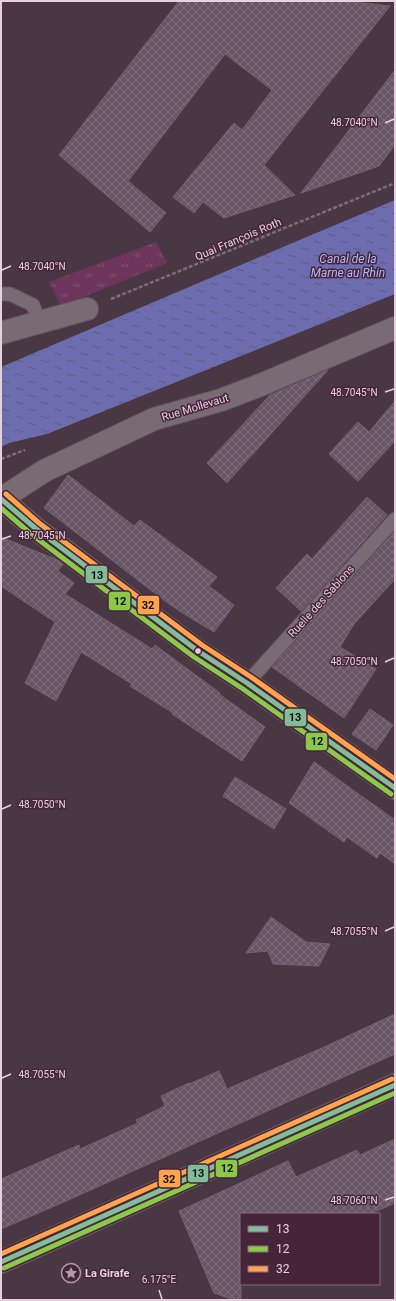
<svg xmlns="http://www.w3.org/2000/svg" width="396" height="1301" viewBox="0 0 396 1301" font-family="Roboto,sans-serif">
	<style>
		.grass { fill: url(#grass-tufts) }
		.water { fill: url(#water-ripples) }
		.building { fill: url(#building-cross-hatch); stroke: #71636f }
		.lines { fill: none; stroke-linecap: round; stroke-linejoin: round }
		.lane-casing { stroke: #665560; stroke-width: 15 }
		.street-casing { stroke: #665560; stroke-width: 24 }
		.secondary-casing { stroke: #665560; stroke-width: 24 }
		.path { stroke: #7a6d75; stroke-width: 2.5; stroke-dasharray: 4 2; stroke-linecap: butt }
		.lane { stroke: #796b73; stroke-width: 13 }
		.street { stroke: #796b73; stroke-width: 22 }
		.secondary { stroke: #796b73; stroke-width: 22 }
		.bus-1-casing { stroke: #46253b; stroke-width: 8 }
		.bus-2-casing { stroke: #46253b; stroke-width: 8 }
		.bus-3-casing { stroke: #46253b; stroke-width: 8 }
		.bus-1 { stroke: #83bc99; stroke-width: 5 }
		.bus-2 { stroke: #8cc849; stroke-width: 5 }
		.bus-3 { stroke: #ffa34c; stroke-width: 5 }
		.ticks { fill: none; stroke: #e7d1de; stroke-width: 1.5 }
		.bus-dot { fill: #e7d1de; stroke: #46253b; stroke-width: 1.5 }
		.labels { text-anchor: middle; stroke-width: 3; stroke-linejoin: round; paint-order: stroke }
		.street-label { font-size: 11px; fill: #e7d1de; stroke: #46253b }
		.poi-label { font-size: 11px; font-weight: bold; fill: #e7d1de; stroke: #46253b; text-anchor: start }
		.water-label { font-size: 12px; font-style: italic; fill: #b4b9f4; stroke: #46253b }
		.ticks-label { font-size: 10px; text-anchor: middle; fill: #e7d1de; stroke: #46253b; stroke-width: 3; stroke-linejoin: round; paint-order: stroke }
		.line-badge { stroke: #46253b; stroke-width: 1.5 }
		.pale-badge-label { font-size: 11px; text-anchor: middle; font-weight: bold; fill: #111 }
	</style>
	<defs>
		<pattern id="grass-tufts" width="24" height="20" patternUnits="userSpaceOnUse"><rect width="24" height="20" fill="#6d355c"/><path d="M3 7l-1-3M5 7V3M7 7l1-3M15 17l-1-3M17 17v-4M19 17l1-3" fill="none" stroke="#825173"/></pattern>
		<pattern id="water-ripples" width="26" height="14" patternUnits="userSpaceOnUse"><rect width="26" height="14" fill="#6c6cae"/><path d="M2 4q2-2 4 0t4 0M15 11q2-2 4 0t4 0" fill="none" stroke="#5c5a83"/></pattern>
		<pattern id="building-cross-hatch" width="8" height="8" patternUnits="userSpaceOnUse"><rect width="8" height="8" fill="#685667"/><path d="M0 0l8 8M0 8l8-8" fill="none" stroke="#7e6d7c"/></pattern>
	</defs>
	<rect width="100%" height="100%" fill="#493743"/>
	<path class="grass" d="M 156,242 L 167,263 L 61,306 L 49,282 Z"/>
	<path class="water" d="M 395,200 L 395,294 L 47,434 L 9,443 L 1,447 L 1,367 L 297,241 Z"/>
	<path class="building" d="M 179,1 L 345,1 L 390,6 L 264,165 L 295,195 L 224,218 L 203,202 L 194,213 L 173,197 L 234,123 L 242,130 L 272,90 L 225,54 L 128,181 L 166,213 L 150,232 L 59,155 Z
		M 395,70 L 395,145 L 379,166 L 301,193 Z
		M 328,370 L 227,483 L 207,463 L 270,395 Z
		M 395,401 L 395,441 L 358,481 L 329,454 L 358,422 L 369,432 Z
		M 68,475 L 134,526 L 140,520 L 217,577 L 209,586 L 234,605 L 214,632 L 181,612 L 165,601 L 44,508 Z
		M 367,497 L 387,515 L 301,611 L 276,588 L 307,554 L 312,559 Z
		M 395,531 L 395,579 L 354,624 L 340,647 L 376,669 L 344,718 L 272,667 Z
		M 1,537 L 55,559 L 63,564 L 58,571 L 74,583 L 65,594 L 152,649 L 155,645 L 220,693 L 219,694 L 265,727 L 242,761 L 172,714 L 173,713 L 130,686 L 132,684 L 81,652 L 56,701 L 25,683 L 55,622 L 1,586 Z
		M 370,709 L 393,725 L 376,750 L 352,734 Z
		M 314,762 L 395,820 L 395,864 L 380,853 L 377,858 L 347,837 L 344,842 L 289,803 Z
		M 235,777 L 286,809 L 274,829 L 223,796 Z
		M 271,917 L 306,942 L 330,944 L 319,966 L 273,964 L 268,951 L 246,953 Z
		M 395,1014 L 395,1054 L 57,1205 L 1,1229 L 1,1179 L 79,1145 L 80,1149 L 138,1123 L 136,1120 L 165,1106 L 161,1096 L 189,1083 L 189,1084 L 219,1071 L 227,1089 L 322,1048 Z
		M 395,1139 L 395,1203 L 370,1214 L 241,1214 L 241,1300 L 234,1300 L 214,1293 L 179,1211 L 288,1161 L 296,1177 L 357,1150 L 360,1155 Z"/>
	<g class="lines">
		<defs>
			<path id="lane" d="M 1,294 L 10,294 L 33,305 L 39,322
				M 247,683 L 395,519"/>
			<path id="street" d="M 1,333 L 87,309
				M 1,499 L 44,471 L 154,419 L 221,400 L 258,386 L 395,328"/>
			<path id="secondary" d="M 1,499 L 35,528 L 198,651 L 247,683 L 395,788
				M 1,1262 L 395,1085"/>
		</defs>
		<use href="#lane" class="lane-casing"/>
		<use href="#street" class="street-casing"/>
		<use href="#secondary" class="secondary-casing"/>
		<path class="path" d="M 111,299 L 395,183
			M 1,459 L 25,450"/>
		<use href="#lane" class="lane"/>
		<use href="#street" class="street"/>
		<use href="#secondary" class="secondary"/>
		<defs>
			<path id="bus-1" d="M 1,499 L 35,528 L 198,651 L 247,683 L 395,788
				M 1,1262 L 395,1085"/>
			<path id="bus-2" d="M 1,508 L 31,534 L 194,657 L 243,689 L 391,794
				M 4,1268 L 395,1093"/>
			<path id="bus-3" d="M 6,494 L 39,523 L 202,645 L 251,677 L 395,779
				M 1,1254 L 392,1079"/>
		</defs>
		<use href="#bus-1" class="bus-1-casing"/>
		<use href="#bus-2" class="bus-2-casing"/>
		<use href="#bus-3" class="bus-3-casing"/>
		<use href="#bus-1" class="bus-1"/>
		<use href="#bus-2" class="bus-2"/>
		<use href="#bus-3" class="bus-3"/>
	</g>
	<path class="ticks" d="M 385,123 L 394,119M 2,270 L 11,266M 385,392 L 394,389M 2,539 L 11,536M 385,662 L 394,658M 2,809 L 11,805M 385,931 L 394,927M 2,1078 L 11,1074M 385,1200 L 394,1197M 159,1290 L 162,1299"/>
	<defs>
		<symbol id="sight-ring" viewBox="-11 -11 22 22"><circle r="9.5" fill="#46253b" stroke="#b09ba8" stroke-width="1.5"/><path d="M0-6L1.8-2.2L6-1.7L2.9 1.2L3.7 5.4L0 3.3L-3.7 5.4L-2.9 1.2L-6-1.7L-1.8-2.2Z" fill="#b09ba8"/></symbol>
	</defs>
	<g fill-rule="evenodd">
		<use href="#sight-ring" x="60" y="1262" width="22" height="22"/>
	</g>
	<circle class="bus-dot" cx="198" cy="651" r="3.5"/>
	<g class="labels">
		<g class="street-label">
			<text transform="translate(238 239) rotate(-23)" y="4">Quai François Roth</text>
			<text transform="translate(195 407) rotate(-17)" y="4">Rue Mollevaut</text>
			<text transform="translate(321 601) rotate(-48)" y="4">Ruelle des Sablons</text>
		</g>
		<g class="poi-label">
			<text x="85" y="1277">La Girafe</text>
		</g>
		<g class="water-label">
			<text x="348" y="263">Canal de la<tspan x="348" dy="14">Marne au Rhin</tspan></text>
		</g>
	</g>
	<g class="ticks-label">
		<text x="354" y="126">48.7040°N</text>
		<text x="42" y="270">48.7040°N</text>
		<text x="354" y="396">48.7045°N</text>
		<text x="42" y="539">48.7045°N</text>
		<text x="354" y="665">48.7050°N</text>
		<text x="42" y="808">48.7050°N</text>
		<text x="354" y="935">48.7055°N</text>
		<text x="42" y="1078">48.7055°N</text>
		<text x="354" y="1204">48.7060°N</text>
		<text x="159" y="1283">6.175°E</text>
	</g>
	<g class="line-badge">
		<rect x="85" y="565" width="23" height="19" rx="4" fill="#83bc99"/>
		<rect x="108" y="591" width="23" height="20" rx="4" fill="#8cc849"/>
		<rect x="137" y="595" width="23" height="20" rx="4" fill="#ffa34c"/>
		<rect x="284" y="708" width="23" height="19" rx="4" fill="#83bc99"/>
		<rect x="305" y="732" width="23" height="19" rx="4" fill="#8cc849"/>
		<rect x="215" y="1159" width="23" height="19" rx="4" fill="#8cc849"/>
		<rect x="187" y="1164" width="22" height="19" rx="4" fill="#83bc99"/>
		<rect x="158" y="1169" width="23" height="19" rx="4" fill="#ffa34c"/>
	</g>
	<g class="pale-badge-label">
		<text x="97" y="579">13</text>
		<text x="120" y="605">12</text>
		<text x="148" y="609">32</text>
		<text x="295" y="721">13</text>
		<text x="317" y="745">12</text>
		<text x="227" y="1172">12</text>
		<text x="198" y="1177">13</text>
		<text x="169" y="1183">32</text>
	</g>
	<rect width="396" height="1301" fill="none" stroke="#e7d1de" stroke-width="4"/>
	<rect x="240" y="1213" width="140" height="72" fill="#46253b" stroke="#866a7c"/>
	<rect x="248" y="1226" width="20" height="6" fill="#83bc99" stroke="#866a7c"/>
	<text x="276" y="1233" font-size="12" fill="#e7d1de">13</text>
	<rect x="248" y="1246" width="20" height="6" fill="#8cc849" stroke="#866a7c"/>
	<text x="276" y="1253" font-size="12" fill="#e7d1de">12</text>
	<rect x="248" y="1266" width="20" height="6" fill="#ffa34c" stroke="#866a7c"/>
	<text x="276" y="1273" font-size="12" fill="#e7d1de">32</text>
</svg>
